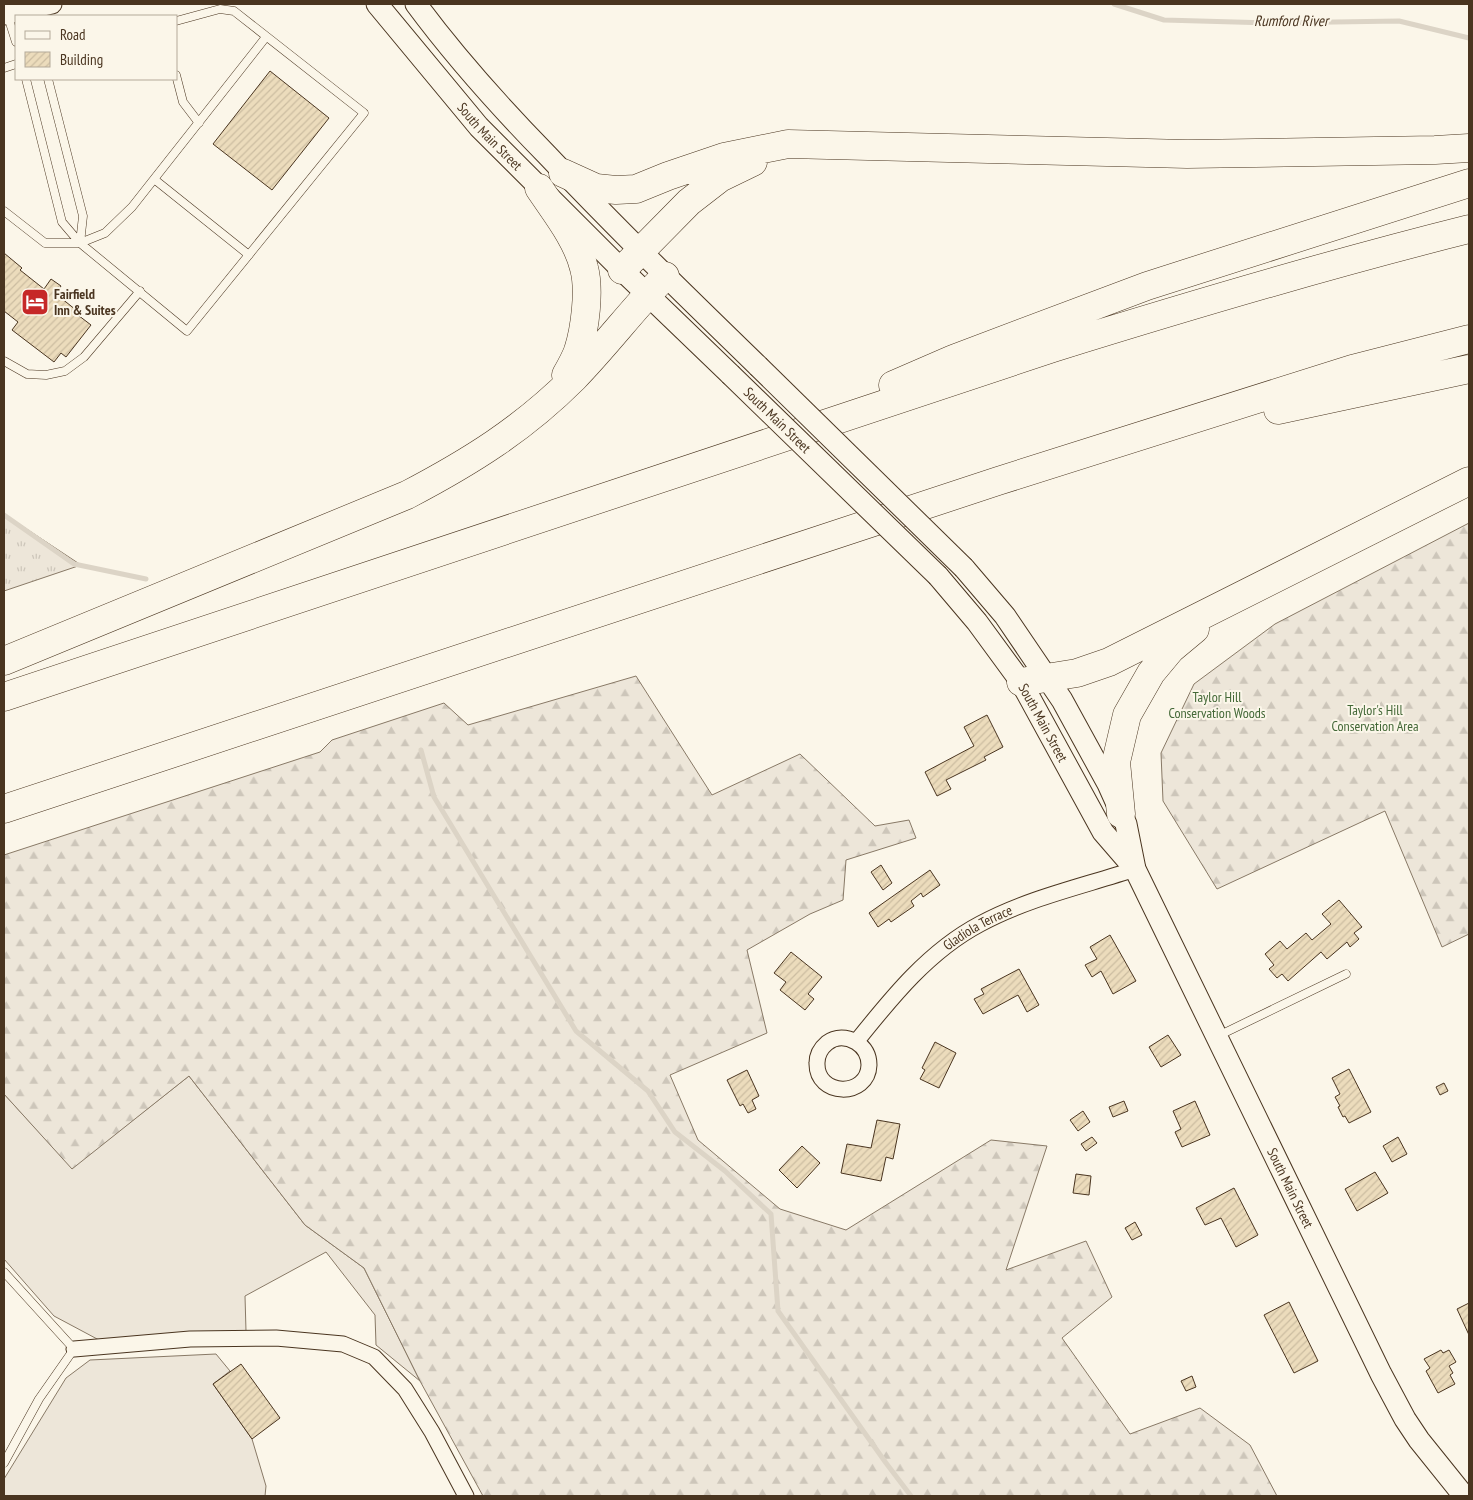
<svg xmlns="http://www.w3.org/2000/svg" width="1473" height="1500" viewBox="0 0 1473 1500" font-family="'PT Sans Narrow',sans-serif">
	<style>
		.grass { fill: #ede6d9; stroke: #887966 }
		.forest { fill: url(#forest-firs); stroke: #887966 }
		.park { fill: url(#park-tufts); stroke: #887966 }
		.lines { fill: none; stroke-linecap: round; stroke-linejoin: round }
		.stream { stroke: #dcd4c6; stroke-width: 5 }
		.building { fill: url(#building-hatch); stroke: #4a3520 }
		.service-casing { stroke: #4a3520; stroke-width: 9 }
		.minor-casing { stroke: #4a3520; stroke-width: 17 }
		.tertiary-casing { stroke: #4a3520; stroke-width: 21 }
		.secondary-casing { stroke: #4a3520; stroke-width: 23 }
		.motorway-casing { stroke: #4a3520; stroke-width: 29 }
		.service { stroke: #fbf6e9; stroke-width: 8 }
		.minor { stroke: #fbf6e9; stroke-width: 15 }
		.tertiary { stroke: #fbf6e9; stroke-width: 19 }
		.secondary { stroke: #fbf6e9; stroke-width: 21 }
		.motorway { stroke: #fbf6e9; stroke-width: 28 }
		.secondary-bridge-casing { stroke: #4a3520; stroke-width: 23; stroke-linecap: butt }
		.secondary-bridge { stroke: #fbf6e9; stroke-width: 21 }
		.labels { text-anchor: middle; stroke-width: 4; stroke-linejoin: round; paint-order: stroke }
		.street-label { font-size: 14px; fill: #4a3520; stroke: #fbf6e9 }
		.poi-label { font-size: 14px; font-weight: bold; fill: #4a3520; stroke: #fbf6e9; text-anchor: start }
		.park-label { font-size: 14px; fill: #436837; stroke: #fbf6e9 }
		.water-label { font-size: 15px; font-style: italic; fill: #4a3520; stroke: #fbf6e9 }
	</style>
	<defs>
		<pattern id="forest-firs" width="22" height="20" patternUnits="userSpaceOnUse" patternTransform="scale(1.25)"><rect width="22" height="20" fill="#ede6d9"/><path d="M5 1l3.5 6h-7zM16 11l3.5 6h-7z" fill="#cdc6ba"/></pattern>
		<pattern id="park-tufts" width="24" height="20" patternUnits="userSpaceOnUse" patternTransform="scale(1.25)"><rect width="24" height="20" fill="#ede6d9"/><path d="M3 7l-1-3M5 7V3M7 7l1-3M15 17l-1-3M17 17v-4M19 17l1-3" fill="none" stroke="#cdc6ba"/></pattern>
		<pattern id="building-hatch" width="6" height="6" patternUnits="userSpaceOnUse" patternTransform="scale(1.25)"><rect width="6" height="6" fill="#ecdcbc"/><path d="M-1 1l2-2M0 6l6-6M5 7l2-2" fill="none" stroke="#ccbda1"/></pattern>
	</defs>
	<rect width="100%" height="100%" fill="#fbf6e9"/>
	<path class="grass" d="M 189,1076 L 305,1225 L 364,1268 L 420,1381 L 376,1345 L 375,1315 L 326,1252 L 245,1296 L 246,1331 L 99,1340 L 54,1316 L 4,1259 L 4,1094 L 72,1168 Z
		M 216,1354 L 230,1371 L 213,1384 L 252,1439 L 266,1486 L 265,1496 L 4,1496 L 4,1479 L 66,1378 L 90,1360 Z"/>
	<path class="forest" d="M 1469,523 L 1469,934 L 1442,947 L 1385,811 L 1217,889 L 1163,801 L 1161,753 L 1194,684 L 1275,624 Z
		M 636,676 L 712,795 L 800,754 L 875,826 L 909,820 L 916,838 L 846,860 L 843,900 L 810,914 L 747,950 L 767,1033 L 670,1075 L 698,1140 L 780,1209 L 846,1230 L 991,1140 L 1047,1146 L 1006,1270 L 1086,1241 L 1112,1297 L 1062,1338 L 1130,1434 L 1200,1408 L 1250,1445 L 1277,1496 L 483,1496 L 420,1381 L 364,1268 L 305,1225 L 189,1076 L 72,1169 L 4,1094 L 4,855 L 320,752 L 332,740 L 444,703 L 468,725 Z"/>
	<path class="park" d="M 4,513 L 4,514 L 81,565 L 4,591 Z"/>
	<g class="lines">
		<path class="stream" d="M 1114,4 L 1164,20 L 1270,23 L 1399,21 L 1469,38
			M 4,515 L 74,564 L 146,579
			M 421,750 L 434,797 L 576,1031 L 648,1091 L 675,1132 L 725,1171 L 771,1214 L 778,1311 L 886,1463 L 911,1496"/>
	</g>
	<path class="building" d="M 270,71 L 329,118 L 272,190 L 213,144 Z
		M 4,253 L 22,268 L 20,270 L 44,289 L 51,279 L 61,286 L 56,294 L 76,310 L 74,312 L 91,325 L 66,357 L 61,353 L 54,362 L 12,330 L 18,322 L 4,311 Z
		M 987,715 L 1003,747 L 984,757 L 986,760 L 946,780 L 951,789 L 937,796 L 925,772 L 974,746 L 964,727 Z
		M 881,865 L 892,883 L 883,890 L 871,872 Z
		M 930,870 L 940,885 L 923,897 L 921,893 L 911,901 L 914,906 L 891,922 L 889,919 L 878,927 L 869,913 Z
		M 1339,900 L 1362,927 L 1354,933 L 1359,939 L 1350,947 L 1347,942 L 1327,959 L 1321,952 L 1288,981 L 1282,974 L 1277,978 L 1269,969 L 1274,965 L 1265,954 L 1280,941 L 1287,949 L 1306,933 L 1312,940 L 1331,924 L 1322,914 Z
		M 1110,935 L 1136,981 L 1113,994 L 1101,971 L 1092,977 L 1085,965 L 1097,959 L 1090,947 Z
		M 791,952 L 822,977 L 808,994 L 814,999 L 805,1010 L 780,990 L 786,982 L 774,973 Z
		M 1019,969 L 1039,1005 L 1027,1012 L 1018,995 L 983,1014 L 974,999 L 984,994 L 981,989 Z
		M 1168,1035 L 1181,1055 L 1161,1067 L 1149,1047 Z
		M 935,1042 L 956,1053 L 939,1088 L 920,1079 L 925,1070 L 922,1068 Z
		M 1349,1069 L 1371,1112 L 1349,1123 L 1345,1116 L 1343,1117 L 1338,1107 L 1340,1106 L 1335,1097 L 1340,1094 L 1332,1078 Z
		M 747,1070 L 759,1096 L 752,1100 L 756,1109 L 748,1113 L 743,1104 L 740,1106 L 727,1080 Z
		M 1444,1083 L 1448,1091 L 1440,1095 L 1436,1087 Z
		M 1124,1101 L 1128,1111 L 1113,1117 L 1109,1107 Z
		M 1195,1101 L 1210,1135 L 1182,1147 L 1175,1132 L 1181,1129 L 1173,1111 Z
		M 1083,1111 L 1090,1122 L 1078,1131 L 1070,1120 Z
		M 877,1120 L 900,1124 L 893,1159 L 886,1157 L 881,1181 L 841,1173 L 847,1144 L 871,1148 Z
		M 1092,1137 L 1097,1143 L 1086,1151 L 1081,1144 Z
		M 1398,1137 L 1407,1154 L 1392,1162 L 1383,1146 Z
		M 802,1146 L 820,1163 L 797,1188 L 779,1170 Z
		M 1375,1172 L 1388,1193 L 1357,1211 L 1345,1189 Z
		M 1076,1174 L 1091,1176 L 1089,1195 L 1073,1193 Z
		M 1234,1188 L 1258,1235 L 1236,1247 L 1221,1218 L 1205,1225 L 1196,1208 Z
		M 1135,1222 L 1142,1235 L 1132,1240 L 1125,1228 Z
		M 1289,1302 L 1318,1361 L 1294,1373 L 1264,1315 Z
		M 1469,1303 L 1469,1335 L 1457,1309 Z
		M 1441,1350 L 1443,1353 L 1449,1350 L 1456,1362 L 1449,1366 L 1453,1373 L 1450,1375 L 1455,1384 L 1438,1393 L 1426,1371 L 1430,1368 L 1424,1359 Z
		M 241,1364 L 280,1418 L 252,1439 L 213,1384 Z
		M 1192,1376 L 1196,1387 L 1186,1391 L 1181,1381 Z"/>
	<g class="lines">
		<defs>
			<path id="service" d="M 4,4 L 16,42
				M 4,68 L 16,64
				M 176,75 L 183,102 L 199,123
				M 26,79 L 62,222 L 80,243 L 83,216 L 48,79
				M 154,179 L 249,255
				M 4,211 L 45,243 L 80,243 L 105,233 L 132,207 L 266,37
				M 80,243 L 187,331 L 364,113 L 234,11 L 220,9 L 176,21
				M 4,361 L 27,374 L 46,375 L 65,371 L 84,357 L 140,291
				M 1218,1036 L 1346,974
				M 4,1272 L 74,1349 L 39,1399 L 4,1463"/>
			<g id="minor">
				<path id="s1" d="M 856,1042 C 864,1047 869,1055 869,1065 C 868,1098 816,1097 817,1063 C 817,1055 821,1048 827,1043 C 836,1036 847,1037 856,1042 C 892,997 929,951 980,924 C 1028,898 1084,886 1135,869"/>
				<path d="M 74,1349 L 190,1339 L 276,1338 L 343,1344 L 374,1357 L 405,1389 L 432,1432 L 466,1496"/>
			</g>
			<path id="tertiary" d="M 4,15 L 52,4"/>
			<g id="secondary">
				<path id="s2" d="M 377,4 L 479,127 L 622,270 L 730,374"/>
				<path d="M 416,4 C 456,58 501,108 548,156 C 616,228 687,297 758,366"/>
				<path id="s3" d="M 964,568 L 1005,616 L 1062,700 L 1108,784 L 1126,824 L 1135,869 L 1381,1374 L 1405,1419 L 1419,1440 L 1464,1496"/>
				<path id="s4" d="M 938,576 L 977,622 L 1021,682 L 1103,832 L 1135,869"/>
			</g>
			<path id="motorway" d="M 563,173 L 596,188 L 616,190 L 636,189 L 668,176 L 724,157 L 788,144 L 1187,154 L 1435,150 L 1469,148
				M 539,188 C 555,212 577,239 584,268 C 590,290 585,329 578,351 C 575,359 570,368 566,375
				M 622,270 L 689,202 L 720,178 L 753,162
				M 893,385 L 953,359 L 1147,286 L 1469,183
				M 1278,410 L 1469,369
				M 4,661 L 407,495 C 470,462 523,429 574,378 C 606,345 633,309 665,276
				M 1021,682 L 1077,673 L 1109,662 L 1469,481
				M 4,697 L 1053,348 C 1191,305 1329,264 1469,229
				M 4,809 L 998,481 L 1352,369 L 1469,339
				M 1121,814 L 1116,762 L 1127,715 L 1151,673 L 1171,649 L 1195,629"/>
		</defs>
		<use href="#service" class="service-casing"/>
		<use href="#minor" class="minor-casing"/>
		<use href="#tertiary" class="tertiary-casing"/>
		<use href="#secondary" class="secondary-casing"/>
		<use href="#motorway" class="motorway-casing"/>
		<use href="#service" class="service"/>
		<use href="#minor" class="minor"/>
		<use href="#tertiary" class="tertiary"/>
		<use href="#secondary" class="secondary"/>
		<use href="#motorway" class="motorway"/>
		<defs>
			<g id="secondary-bridge">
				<path d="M 758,366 L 964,568"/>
				<path id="s5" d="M 730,374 L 938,576"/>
			</g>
		</defs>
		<use href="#secondary-bridge" class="secondary-bridge-casing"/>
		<use href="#secondary-bridge" class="secondary-bridge"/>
	</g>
	<defs>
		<symbol id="hotel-square" viewBox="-11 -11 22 22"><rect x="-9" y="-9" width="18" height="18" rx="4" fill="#c62828" stroke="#fbf6e9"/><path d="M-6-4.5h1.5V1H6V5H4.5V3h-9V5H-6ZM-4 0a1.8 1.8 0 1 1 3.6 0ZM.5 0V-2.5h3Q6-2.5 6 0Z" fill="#fff"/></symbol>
	</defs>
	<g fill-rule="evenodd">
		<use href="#hotel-square" x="19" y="286" width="32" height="32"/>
	</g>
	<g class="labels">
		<g class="street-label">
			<text dy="5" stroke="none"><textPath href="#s2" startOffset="174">South Main Street</textPath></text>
			<text dy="5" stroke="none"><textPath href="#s5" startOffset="66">South Main Street</textPath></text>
			<text dy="5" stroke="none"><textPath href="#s4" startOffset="181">South Main Street</textPath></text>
			<text dy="5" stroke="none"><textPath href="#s1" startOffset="331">Gladiola Terrace</textPath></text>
			<text dy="5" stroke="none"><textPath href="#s3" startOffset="705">South Main Street</textPath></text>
		</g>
		<g class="poi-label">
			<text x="54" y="299">Fairfield<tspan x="54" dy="16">Inn &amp; Suites</tspan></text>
		</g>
		<g class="park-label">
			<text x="1217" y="702">Taylor Hill<tspan x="1217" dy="16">Conservation Woods</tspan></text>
			<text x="1375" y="715">Taylor's Hill<tspan x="1375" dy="16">Conservation Area</tspan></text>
		</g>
		<g class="water-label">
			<text x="1291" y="26">Rumford River</text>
		</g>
	</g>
	<rect width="1473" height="1500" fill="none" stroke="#4a3520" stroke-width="10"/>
	<rect x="15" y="15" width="162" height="65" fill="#fbf6e9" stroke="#b4a999"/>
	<rect x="25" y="31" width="25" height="8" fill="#fbf6e9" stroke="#b4a999"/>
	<text x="60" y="40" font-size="15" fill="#4a3520">Road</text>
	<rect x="25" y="52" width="25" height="15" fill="url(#building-hatch)" stroke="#b4a999"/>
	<text x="60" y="65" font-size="15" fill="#4a3520">Building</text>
</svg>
